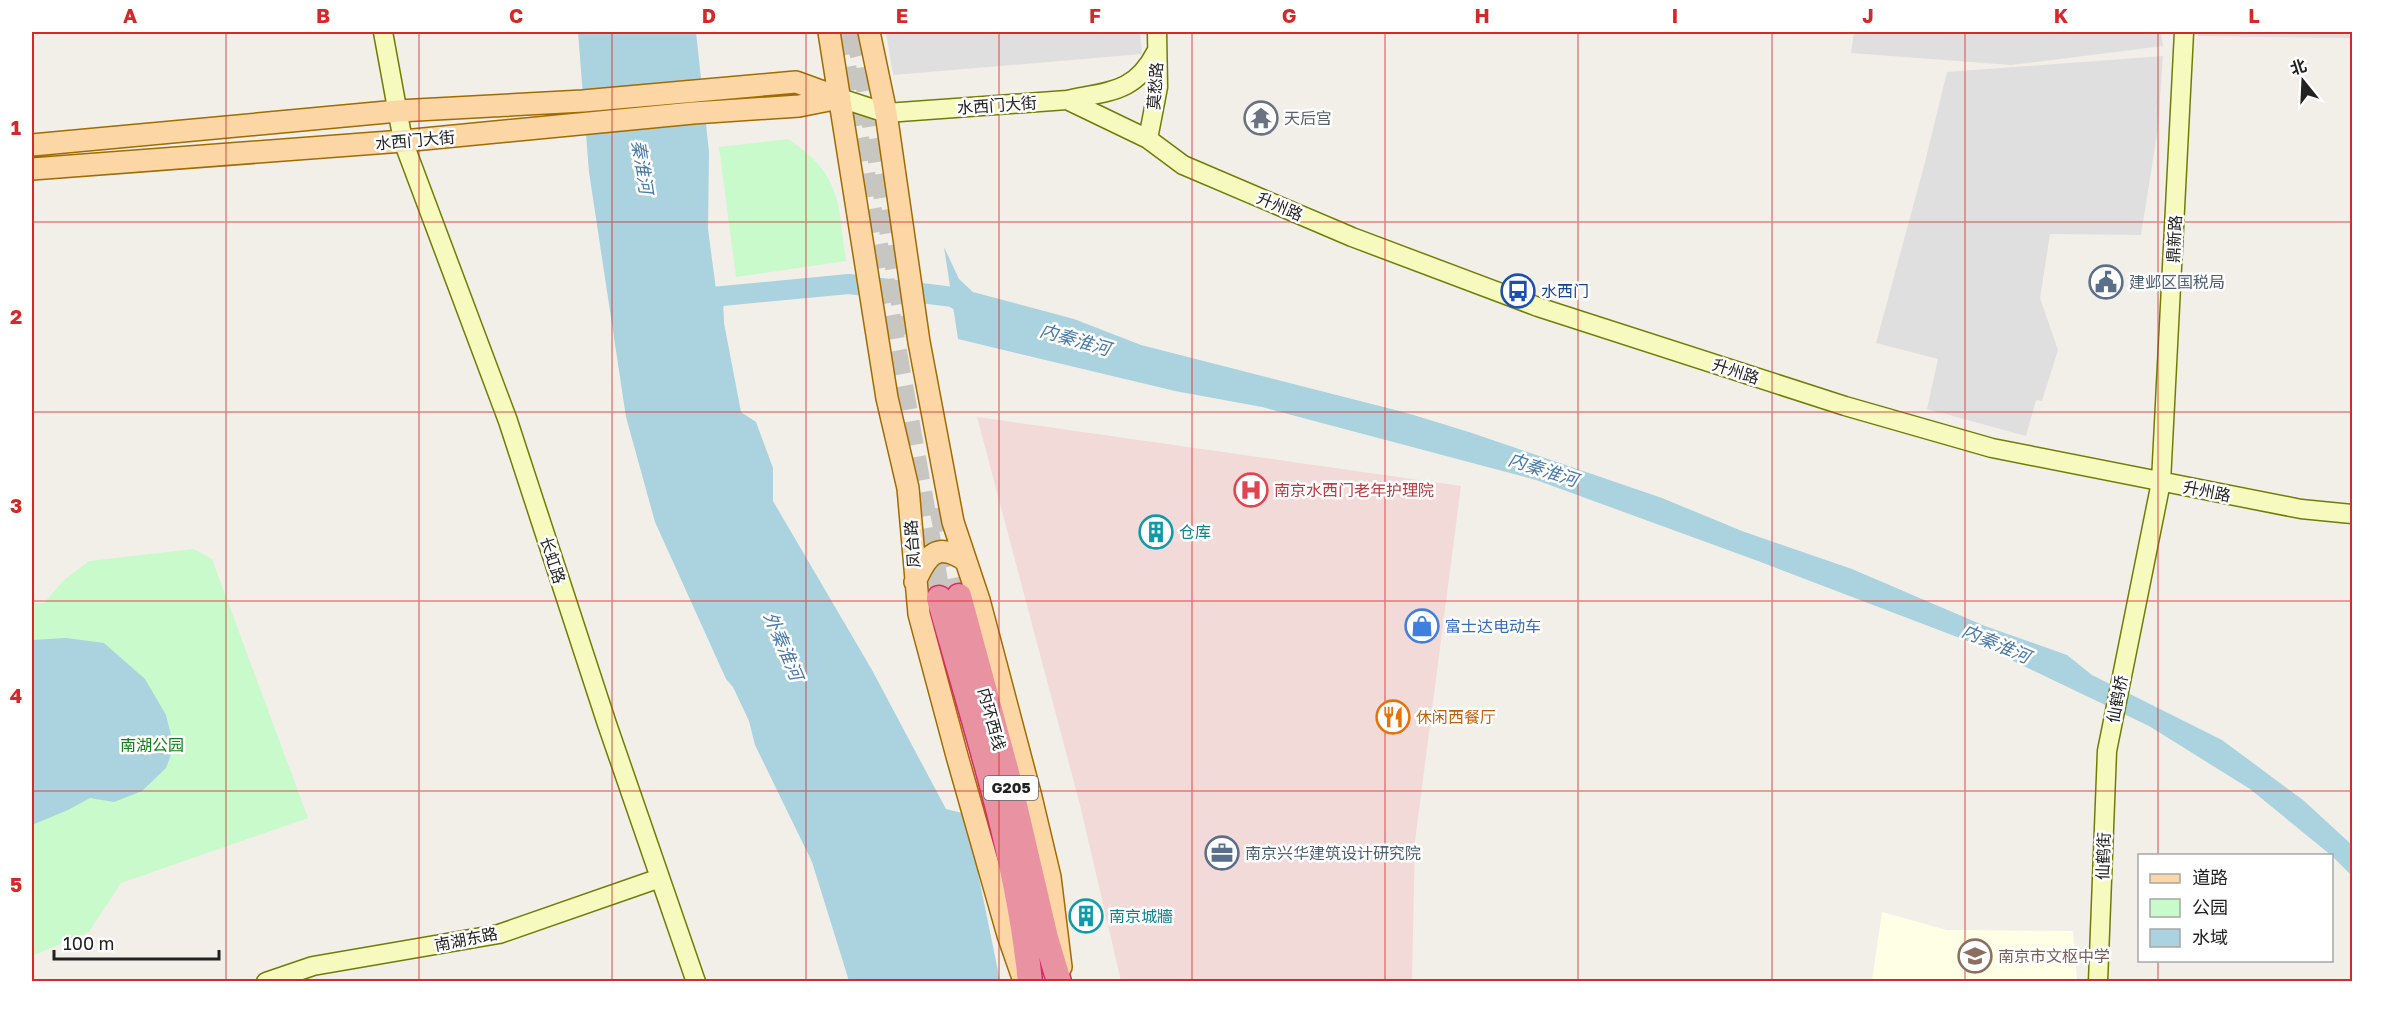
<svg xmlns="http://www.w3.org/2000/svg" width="2384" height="1013" viewBox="0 0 2384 1013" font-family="'Golos Text','Noto Sans SC',sans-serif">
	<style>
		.residential { fill: #e0dfdf }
		.commercial { fill: #f2dad9 }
		.education { fill: #ffffe5 }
		.park { fill: #c8facc }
		.water { fill: #aad3df }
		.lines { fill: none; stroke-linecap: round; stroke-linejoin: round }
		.river { stroke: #aad3df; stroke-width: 20 }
		.highway-tunnel { stroke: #c8c6c1; stroke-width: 24; stroke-dasharray: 24 12; stroke-linecap: butt }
		.secondary-casing { stroke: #707d05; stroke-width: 21 }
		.primary-casing { stroke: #a06b00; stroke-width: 24 }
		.highway-casing { stroke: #dc2a67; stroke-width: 27 }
		.secondary { stroke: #f7fabf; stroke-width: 18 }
		.primary { stroke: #fcd6a4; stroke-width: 21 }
		.highway { stroke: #e892a2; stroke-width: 24 }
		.grid { fill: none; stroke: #d62828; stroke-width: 1.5; stroke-opacity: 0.55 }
		.labels { text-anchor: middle; stroke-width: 5; stroke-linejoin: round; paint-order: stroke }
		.shield { fill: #fff; stroke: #646464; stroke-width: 1.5 }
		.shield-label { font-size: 15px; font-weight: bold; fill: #222 }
		.street-label { font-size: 16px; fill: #222; stroke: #fff }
		.worship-label { font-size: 16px; fill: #5b616d; stroke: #fff; text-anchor: start }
		.service-label { font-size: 16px; fill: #4e5e75; stroke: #fff; text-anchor: start }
		.transit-label { font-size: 16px; fill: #164399; stroke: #fff; text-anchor: start }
		.health-label { font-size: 16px; fill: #be3a42; stroke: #fff; text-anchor: start }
		.culture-label { font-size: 16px; fill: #0d838f; stroke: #fff; text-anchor: start }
		.shop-label { font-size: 16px; fill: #366cbe; stroke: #fff; text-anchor: start }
		.food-label { font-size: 16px; fill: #c56008; stroke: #fff; text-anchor: start }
		.park-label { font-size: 16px; fill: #0c8416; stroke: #fff }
		.education-label { font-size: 16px; fill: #785e54; stroke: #fff; text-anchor: start }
		.water-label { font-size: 18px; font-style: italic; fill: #4a7aab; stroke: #fff }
		.neatline { fill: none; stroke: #d62828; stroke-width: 2 }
		.grid-label { font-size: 20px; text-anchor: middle; font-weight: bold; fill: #d62828 }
	</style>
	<rect width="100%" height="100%" fill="#f2efe9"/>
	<path class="residential" d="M 886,32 L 1140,32 L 1142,54 L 893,75 Z
		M 1854,32 L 2161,32 L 2163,46 L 2011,65 L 1851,53 Z
		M 2198,32 L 2352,32 L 2352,38 L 2198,36 Z
		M 2163,56 L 2158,128 L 2141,235 L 2050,234 L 2040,298 L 2058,350 L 2042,401 L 2036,400 L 2026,436 L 1927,409 L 1938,359 L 1876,343 L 1924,166 L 1947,72 Z"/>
	<path class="commercial" d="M 977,417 L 1461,486 L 1415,841 L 1412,981 L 1121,981 L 1080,805 Z"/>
	<path class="education" d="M 1882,912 L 1947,930 L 2073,931 L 2077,981 L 1872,981 Z"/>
	<path class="park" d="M 788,139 C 842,175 838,202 846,261 L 736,277 L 719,147 Z
		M 194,549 L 212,559 L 308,818 L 121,883 L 89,932 L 32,956 L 32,604 L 44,603 L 64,580 L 89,561 Z"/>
	<path class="water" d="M 578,32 L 696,32 L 709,152 L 708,229 L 717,297 L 723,295 L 724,323 L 741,412 L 756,422 L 773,468 L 773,501 L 872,670 L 946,809 L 966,814 L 1000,981 L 849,981 L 812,862 L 755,745 L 749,721 L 733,687 L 726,679 L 655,522 L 626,417 L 589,172 Z
		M 944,247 L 959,279 L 973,292 L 1074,319 L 1141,345 L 1407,413 L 1472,433 L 1662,498 L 1742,531 L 1852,569 L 1985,626 L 2067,655 L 2092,675 L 2222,740 L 2303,800 L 2352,845 L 2352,876 L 2332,856 L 2250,789 L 2149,726 L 1986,648 L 1758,561 L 1536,480 L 1262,407 L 1175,391 L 958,339 Z
		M 66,638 L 104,643 L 145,679 L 166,715 L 174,747 L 166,768 L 142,791 L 114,802 L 90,798 L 68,810 L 32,825 L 32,640 Z"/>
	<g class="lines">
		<path class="river" d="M 691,299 L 849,284 L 953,297 L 975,311"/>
		<path class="highway-tunnel" d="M 838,32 L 939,598
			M 856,32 L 864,63 L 908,334
			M 941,507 L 959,596"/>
		<defs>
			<path id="secondary" d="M 383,32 L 403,141 L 508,421 L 607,724 L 696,982
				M 840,98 L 886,113 L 1067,100 L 1148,139 L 1183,165 L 1352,237 L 1538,307 L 1845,406 L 1992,448 L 2301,509 L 2352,514
				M 1067,100 C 1109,91 1135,93 1156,52
				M 1148,139 L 1158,87 L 1157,32
				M 266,982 L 313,966 L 499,934 L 660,878
				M 2098,982 L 2107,751 L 2161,482 L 2184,32"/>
			<path id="primary" d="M 829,32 L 887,398 L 908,488 L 919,614 L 957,756 L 1008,935 L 1023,978
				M 869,32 L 886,113 L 919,342 L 953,522 L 979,600 L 1031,797 L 1050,877 L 1061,967
				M 32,145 L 398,111 L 583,101 L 796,82 L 840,98
				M 32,169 L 403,141 L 693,113 L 799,106 L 839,98
				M 915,582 C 927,555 937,541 966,561"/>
			<path id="highway" d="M 959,596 L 1010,784 L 1046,938 L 1059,982
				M 939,598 C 974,724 1017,851 1030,982"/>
		</defs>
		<use href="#secondary" class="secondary-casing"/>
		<use href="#primary" class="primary-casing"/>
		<use href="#highway" class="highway-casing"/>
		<use href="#secondary" class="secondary"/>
		<use href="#primary" class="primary"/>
		<use href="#highway" class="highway"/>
	</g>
	<path class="grid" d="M 226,32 L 226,982M 419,32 L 419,982M 612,32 L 612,982M 806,32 L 806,982M 999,32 L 999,982M 1192,32 L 1192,982M 1385,32 L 1385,982M 1578,32 L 1578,982M 1772,32 L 1772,982M 1965,32 L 1965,982M 2158,32 L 2158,856M 32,222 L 2352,222M 32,412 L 2352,412M 32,601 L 2352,601M 32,791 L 2352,791M 2158,960 L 2158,982"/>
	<defs>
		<symbol id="temple-ring" viewBox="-11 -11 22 22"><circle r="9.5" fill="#fff" stroke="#6b7280" stroke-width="1.5"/><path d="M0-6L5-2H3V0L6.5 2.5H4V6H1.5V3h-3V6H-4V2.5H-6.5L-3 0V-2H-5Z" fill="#6b7280"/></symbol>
		<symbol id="civic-ring" viewBox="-11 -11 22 22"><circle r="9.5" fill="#fff" stroke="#5c6f8a" stroke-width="1.5"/><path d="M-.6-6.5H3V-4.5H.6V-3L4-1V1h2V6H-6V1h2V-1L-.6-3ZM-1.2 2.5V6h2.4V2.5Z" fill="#5c6f8a"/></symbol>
		<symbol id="bus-ring" viewBox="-11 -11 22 22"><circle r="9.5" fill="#fff" stroke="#1a4fb4" stroke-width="1.5"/><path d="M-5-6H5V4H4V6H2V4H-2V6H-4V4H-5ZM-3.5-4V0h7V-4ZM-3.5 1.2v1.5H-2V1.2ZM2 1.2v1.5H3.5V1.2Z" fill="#1a4fb4"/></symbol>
		<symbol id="hospital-ring" viewBox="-11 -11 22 22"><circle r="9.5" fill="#fff" stroke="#e0444e" stroke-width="1.5"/><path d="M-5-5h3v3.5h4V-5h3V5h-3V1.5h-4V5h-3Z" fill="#e0444e"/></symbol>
		<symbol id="building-ring" viewBox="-11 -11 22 22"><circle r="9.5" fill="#fff" stroke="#0f9aa8" stroke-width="1.5"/><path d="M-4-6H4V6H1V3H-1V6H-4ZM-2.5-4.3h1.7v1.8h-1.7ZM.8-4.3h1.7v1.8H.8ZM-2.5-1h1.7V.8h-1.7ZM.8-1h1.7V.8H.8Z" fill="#0f9aa8"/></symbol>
		<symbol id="shop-ring" viewBox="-11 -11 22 22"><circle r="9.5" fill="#fff" stroke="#3f7fe0" stroke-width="1.5"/><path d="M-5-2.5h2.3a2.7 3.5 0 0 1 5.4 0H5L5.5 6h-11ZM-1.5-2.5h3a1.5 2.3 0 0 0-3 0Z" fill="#3f7fe0"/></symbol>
		<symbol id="restaurant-ring" viewBox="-11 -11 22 22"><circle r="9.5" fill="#fff" stroke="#e8710a" stroke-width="1.5"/><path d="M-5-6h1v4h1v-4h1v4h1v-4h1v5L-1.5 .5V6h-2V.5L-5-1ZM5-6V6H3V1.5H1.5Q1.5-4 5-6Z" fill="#e8710a"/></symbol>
		<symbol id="office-ring" viewBox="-11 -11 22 22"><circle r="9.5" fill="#fff" stroke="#5c6f8a" stroke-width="1.5"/><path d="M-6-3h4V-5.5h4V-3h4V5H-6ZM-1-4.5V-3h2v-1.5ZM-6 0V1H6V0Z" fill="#5c6f8a"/></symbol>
		<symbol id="school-ring" viewBox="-11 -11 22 22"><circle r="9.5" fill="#fff" stroke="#8d6e63" stroke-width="1.5"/><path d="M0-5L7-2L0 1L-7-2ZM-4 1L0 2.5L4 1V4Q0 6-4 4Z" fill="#8d6e63"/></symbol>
	</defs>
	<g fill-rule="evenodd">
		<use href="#temple-ring" x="1242" y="99" width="38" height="38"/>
		<use href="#civic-ring" x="2087" y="263" width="38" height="38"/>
		<use href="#bus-ring" x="1499" y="272" width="38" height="38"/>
		<use href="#hospital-ring" x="1232" y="471" width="38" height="38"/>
		<use href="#building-ring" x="1137" y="513" width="38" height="38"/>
		<use href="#shop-ring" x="1403" y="607" width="38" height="38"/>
		<use href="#restaurant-ring" x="1374" y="698" width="38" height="38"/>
		<use href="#office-ring" x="1203" y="834" width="38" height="38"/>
		<use href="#building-ring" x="1067" y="897" width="38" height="38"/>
		<use href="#school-ring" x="1956" y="937" width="38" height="38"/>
	</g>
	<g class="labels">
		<rect class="shield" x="984" y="776" width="54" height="24" rx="4.5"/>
		<g class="shield-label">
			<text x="1011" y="793">G205</text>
		</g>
		<g class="street-label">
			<text transform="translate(1155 86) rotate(-86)" y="6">莫愁路</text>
			<text transform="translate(997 105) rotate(-4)" y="6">水西门大街</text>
			<text transform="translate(415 140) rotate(-5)" y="6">水西门大街</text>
			<text transform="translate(1280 206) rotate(23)" y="6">升州路</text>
			<text transform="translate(2174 239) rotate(-87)" y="6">鼎新路</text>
			<text transform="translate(1736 371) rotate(18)" y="6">升州路</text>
			<text transform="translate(2207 491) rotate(11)" y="6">升州路</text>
			<text transform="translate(912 544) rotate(-94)" y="6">凤台路</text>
			<text transform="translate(553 560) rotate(72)" y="6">长虹路</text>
			<text transform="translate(2117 699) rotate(-79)" y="6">仙鹤桥</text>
			<text transform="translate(992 719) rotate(75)" y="6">内环西线</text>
			<text transform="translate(2103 856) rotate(-88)" y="6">仙鹤街</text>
			<text transform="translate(466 939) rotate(-11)" y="6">南湖东路</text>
		</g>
		<g class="worship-label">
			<text x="1284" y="124">天后宫</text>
		</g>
		<g class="service-label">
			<text x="2129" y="288">建邺区国税局</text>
			<text x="1245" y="859">南京兴华建筑设计研究院</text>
		</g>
		<g class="transit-label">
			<text x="1541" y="297">水西门</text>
		</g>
		<g class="health-label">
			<text x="1274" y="496">南京水西门老年护理院</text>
		</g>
		<g class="culture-label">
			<text x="1179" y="538">仓库</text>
			<text x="1109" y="922">南京城牆</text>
		</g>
		<g class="shop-label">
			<text x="1445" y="632">富士达电动车</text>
		</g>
		<g class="food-label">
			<text x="1416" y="723">休闲西餐厅</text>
		</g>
		<g class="park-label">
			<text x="152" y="751">南湖公园</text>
		</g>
		<g class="education-label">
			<text x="1998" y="962">南京市文枢中学</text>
		</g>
		<g class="water-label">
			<text transform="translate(642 167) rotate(81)" y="6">秦淮河</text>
			<text transform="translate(1075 340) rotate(16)" y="6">内秦淮河</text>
			<text transform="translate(1543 470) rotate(18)" y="6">内秦淮河</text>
			<text transform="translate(1996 644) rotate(23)" y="6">内秦淮河</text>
			<text transform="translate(783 646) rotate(67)" y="6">外秦淮河</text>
		</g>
	</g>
	<rect width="2384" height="1013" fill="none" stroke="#ffffff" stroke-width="66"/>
	<rect x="2138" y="854" width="195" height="108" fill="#ffffff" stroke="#a7a7a7" stroke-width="1.5"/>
	<rect x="2150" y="874" width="30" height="9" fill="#fcd6a4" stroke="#a7a7a7" stroke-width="1.5"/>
	<text x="2192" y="884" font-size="18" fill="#222222">道路</text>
	<rect x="2150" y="899" width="30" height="18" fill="#c8facc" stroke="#a7a7a7" stroke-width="1.5"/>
	<text x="2192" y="914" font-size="18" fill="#222222">公园</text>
	<rect x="2150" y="929" width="30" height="18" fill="#aad3df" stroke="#a7a7a7" stroke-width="1.5"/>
	<text x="2192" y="944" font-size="18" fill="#222222">水域</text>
	<g transform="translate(2303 81) rotate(342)" stroke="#ffffff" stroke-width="4.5" paint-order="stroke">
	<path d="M0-4.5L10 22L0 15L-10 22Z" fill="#222222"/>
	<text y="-9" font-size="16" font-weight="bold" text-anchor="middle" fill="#222222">北</text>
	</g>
	<path d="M54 950v9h165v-9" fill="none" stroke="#222222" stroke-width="3"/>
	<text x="63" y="950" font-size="18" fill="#222222" stroke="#ffffff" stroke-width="4.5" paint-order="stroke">100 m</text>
	<rect x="33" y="33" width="2318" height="947" class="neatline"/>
	<g class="grid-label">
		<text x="130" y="23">A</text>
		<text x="323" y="23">B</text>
		<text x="516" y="23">C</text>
		<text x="709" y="23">D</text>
		<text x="902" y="23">E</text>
		<text x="1095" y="23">F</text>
		<text x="1289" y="23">G</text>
		<text x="1482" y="23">H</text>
		<text x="1675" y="23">I</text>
		<text x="1868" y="23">J</text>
		<text x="2061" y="23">K</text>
		<text x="2254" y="23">L</text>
		<text x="16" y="135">1</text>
		<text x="16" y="324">2</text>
		<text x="16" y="513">3</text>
		<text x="16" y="703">4</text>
		<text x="16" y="892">5</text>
	</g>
</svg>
